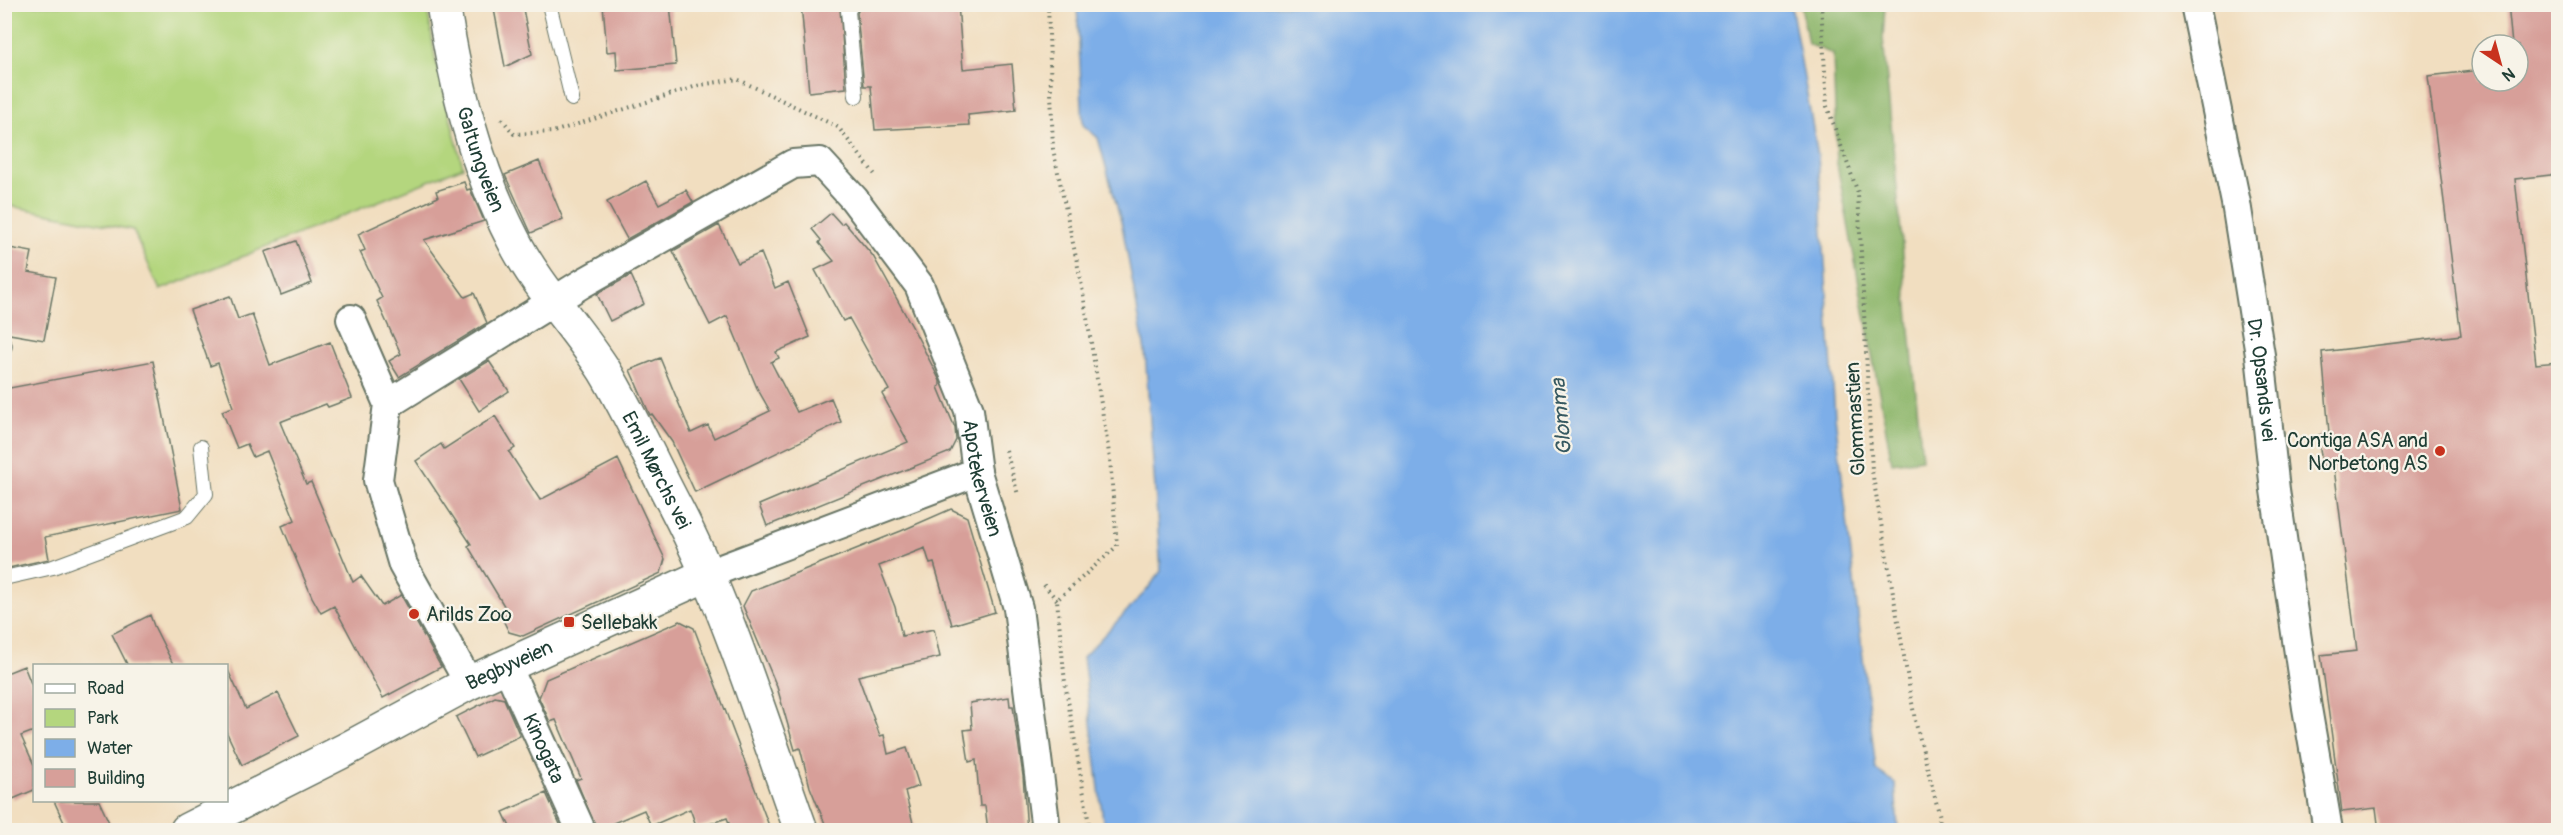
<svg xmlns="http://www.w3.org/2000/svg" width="2563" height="835" viewBox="0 0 2563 835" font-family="Pangolin,sans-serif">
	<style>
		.green { fill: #b4d67e; stroke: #6a8a59; stroke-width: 1.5 }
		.forest { fill: #8fb76d; stroke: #577a50; stroke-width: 1.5 }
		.water { fill: #7daee8; stroke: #4e768e; stroke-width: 1.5 }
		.building { fill: #d79f99 }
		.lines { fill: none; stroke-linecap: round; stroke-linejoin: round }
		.lane-casing { stroke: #687565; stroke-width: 16 }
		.street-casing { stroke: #687565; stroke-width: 32 }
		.secondary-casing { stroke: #687565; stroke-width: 36 }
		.path { stroke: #687565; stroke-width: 4; stroke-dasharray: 1.5 4.5; stroke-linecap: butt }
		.lane { stroke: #fff; stroke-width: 14 }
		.street { stroke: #fff; stroke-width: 28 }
		.secondary { stroke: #fff; stroke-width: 33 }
		.poi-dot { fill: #c8321e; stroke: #f7f3e8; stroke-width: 2 }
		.labels { text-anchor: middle; stroke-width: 4.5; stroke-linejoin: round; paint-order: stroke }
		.street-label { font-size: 20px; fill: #1f3d34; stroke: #f7f3e8 }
		.poi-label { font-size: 20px; fill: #1f3d34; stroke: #f7f3e8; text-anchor: start }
		.water-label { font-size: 21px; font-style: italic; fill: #365961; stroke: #f7f3e8 }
	</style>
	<rect width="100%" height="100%" fill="#f7f3e8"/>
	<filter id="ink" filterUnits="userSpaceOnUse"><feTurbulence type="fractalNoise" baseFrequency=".0167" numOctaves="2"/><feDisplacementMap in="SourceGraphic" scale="12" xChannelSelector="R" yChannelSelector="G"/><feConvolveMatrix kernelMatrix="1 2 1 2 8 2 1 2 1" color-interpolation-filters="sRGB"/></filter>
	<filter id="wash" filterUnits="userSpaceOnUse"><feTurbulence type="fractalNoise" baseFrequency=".008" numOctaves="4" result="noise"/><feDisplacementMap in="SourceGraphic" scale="24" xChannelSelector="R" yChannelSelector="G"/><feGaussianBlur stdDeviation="1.35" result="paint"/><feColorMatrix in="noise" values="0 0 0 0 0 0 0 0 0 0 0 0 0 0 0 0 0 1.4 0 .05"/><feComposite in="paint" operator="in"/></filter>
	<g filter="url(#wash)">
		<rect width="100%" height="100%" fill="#f1dec0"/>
		<path class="green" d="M 4,5 L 427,5 L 435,57 L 463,167 L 160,290 L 133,230 L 5,205 Z"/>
		<path class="forest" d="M 1801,5 L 1885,5 L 1883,38 L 1922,459 L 1892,463 L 1837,164 L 1833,54 L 1808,44 Z"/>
		<path class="water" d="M 1077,5 L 1791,5 L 1818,156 L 1835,416 L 1876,770 L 1895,783 L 1898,830 L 1109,830 L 1103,821 L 1083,657 L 1147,590 L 1161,571 L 1145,351 L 1122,225 L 1098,138 L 1083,125 Z"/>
		<g id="blocks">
			<path class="building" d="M 493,4 L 522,4 L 532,54 L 505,67 Z
				M 603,4 L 670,4 L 676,65 L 617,70 L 616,51 L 607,52 Z
				M 801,4 L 833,4 L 833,9 L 840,8 L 846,88 L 809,92 Z
				M 886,4 L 958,4 L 963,69 L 1012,64 L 1016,110 L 968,115 L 969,125 L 875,130 L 871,86 L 864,86 L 857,13 L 860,7 Z
				M 2508,4 L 2554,4 L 2559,41 L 2559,174 L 2515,179 L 2536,364 L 2559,362 L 2559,831 L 2379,831 L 2376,808 L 2342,812 L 2321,655 L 2357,651 L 2334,468 L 2323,469 L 2318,435 L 2329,433 L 2322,352 L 2461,335 L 2428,76 L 2482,70 L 2482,81 L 2518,81 L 2518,45 L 2512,45 Z
				M 539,161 L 563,219 L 531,233 L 505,175 Z
				M 646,181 L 659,204 L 686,190 L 693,202 L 627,239 L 607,202 Z
				M 464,182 L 467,190 L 470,189 L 484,221 L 424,240 L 465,297 L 474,293 L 487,323 L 399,377 L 389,361 L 401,354 L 377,301 L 382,298 L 360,252 L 365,250 L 358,234 L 438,197 L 436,191 Z
				M 831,213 L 841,224 L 844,222 L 873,256 L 914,330 L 940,381 L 940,386 L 938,387 L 955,428 L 956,440 L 950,452 L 767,526 L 759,505 L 908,442 L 882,394 L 889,390 L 849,318 L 843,321 L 815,270 L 834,261 L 819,243 L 821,240 L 812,229 Z
				M 719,225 L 738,263 L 761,253 L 775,288 L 788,282 L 810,337 L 776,352 L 779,358 L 771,362 L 797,412 L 831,398 L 841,422 L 695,492 L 672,442 L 652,414 L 650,415 L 630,370 L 660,358 L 691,433 L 708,425 L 714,438 L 770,411 L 757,388 L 727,316 L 710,325 L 673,251 Z
				M 296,241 L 312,283 L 281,295 L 265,252 Z
				M 4,247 L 32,252 L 28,272 L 56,277 L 44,340 L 4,333 Z
				M 631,275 L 644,304 L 610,321 L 597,294 Z
				M 230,296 L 238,319 L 252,314 L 270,365 L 330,342 L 339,365 L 352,398 L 328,407 L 326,404 L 280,422 L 306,484 L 311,482 L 353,582 L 361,576 L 382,606 L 401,595 L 441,667 L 383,698 L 334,606 L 321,613 L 312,597 L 282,526 L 295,520 L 267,451 L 253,457 L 247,444 L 237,448 L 222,411 L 233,407 L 218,363 L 210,366 L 190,310 Z
				M 153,361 L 182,509 L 45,537 L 49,559 L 4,569 L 4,389 Z
				M 489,361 L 509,391 L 479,411 L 459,379 Z
				M 495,416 L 515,448 L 509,452 L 540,500 L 618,459 L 665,559 L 661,573 L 523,636 L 509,632 L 502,618 L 509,614 L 468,546 L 471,544 L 416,461 L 441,444 L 444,449 Z
				M 951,509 L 967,517 L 995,612 L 952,625 L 934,563 L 930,564 L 925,548 L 879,566 L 895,607 L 902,636 L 934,629 L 940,657 L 858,676 L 880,736 L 884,735 L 888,754 L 907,748 L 919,786 L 905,791 L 915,831 L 828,831 L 810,787 L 800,748 L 795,750 L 777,687 L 743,606 L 751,591 L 901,531 Z
				M 150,615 L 154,626 L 174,666 L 128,666 L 112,634 Z
				M 680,621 L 694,628 L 771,831 L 732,831 L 727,818 L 697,828 L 690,809 L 651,826 L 644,810 L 597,830 L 576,780 L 581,778 L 556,720 L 550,722 L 539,698 L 546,679 Z
				M 24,666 L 34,691 L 34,731 L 21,736 L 34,765 L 34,790 L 13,799 L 4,780 L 4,674 Z
				M 226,666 L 246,709 L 278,693 L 299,736 L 242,765 L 226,731 Z
				M 495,697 L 504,699 L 520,736 L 475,757 L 456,717 Z
				M 1009,697 L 1010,706 L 1013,706 L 1023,776 L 1027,831 L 988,831 L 985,806 L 980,806 L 976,760 L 969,762 L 964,730 L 972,729 L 970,703 Z
				M 546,793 L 563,831 L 512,831 L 503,812 Z
				M 54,801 L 99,801 L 113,831 L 68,831 Z"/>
		</g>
	</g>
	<g filter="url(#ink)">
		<use href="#blocks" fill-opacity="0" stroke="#687565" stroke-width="1.5"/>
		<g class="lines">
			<defs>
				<path id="lane" d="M 549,4 L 572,99
					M 852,4 L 848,11 L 856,96
					M 4,346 L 5,346
					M 4,578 L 53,567 L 187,517 L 206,494 L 201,447"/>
				<g id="street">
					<path id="s1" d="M 2195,4 L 2236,203 L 2260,355 L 2275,490 L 2307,708 L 2328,830"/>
					<path d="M 351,319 L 388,404 L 378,480 L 403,565 L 469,683"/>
					<path id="s2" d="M 388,404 L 583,283 L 793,164 L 820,162 L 854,199 L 919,285 L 969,410 L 977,472 L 1018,608 L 1046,830"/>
					<path d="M 708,574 L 977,472"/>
					<path id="s3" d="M 507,666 L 581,830"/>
				</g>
				<g id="secondary">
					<path id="s4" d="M 443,4 C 456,86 475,166 513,239 C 537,287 575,325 604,370 C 630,413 652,463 676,508 C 729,610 762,722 801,830"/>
					<path id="s5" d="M 187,830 L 347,749 L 469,683 L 708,574"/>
				</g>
			</defs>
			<use href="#lane" class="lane-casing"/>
			<use href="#street" class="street-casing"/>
			<use href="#secondary" class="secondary-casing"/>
			<path class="path" d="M 1048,4 L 1053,149 L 1081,281 L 1110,459 L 1117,546 L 1057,600 L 1065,683 L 1090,830
				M 1821,4 L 1827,106 L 1858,193 L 1872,471 L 1915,720 L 1940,817 L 1938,830
				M 502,119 L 514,134 L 553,132 L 700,85 L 737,79 L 838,127 L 876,176
				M 1006,450 L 1018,495
				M 1044,585 L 1057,600"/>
			<use href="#lane" class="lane"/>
			<use href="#street" class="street"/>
			<use href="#secondary" class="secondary"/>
		</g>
	</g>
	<g class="poi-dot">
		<circle cx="2440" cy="451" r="6"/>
		<circle cx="414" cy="614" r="6"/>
		<rect x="563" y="616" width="12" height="12" rx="3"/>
	</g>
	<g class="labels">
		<g class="street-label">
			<text dy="7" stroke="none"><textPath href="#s4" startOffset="160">Galtungveien</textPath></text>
			<text dy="7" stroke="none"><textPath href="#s1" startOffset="382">Dr. Opsands vei</textPath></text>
			<text transform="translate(1855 419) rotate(-93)" y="7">Glommastien</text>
			<text dy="7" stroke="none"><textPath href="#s4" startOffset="519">Emil Mørchs vei</textPath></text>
			<text dy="7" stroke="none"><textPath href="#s2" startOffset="860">Apotekerveien</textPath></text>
			<text dy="7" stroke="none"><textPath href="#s5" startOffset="362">Begbyveien</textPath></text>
			<text dy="7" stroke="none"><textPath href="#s3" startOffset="90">Kinogata</textPath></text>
		</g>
		<g class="poi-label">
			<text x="2428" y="447" text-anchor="end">Contiga ASA and<tspan x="2428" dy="23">Norbetong AS</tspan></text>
			<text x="426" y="621">Arilds Zoo</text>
			<text x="581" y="629">Sellebakk</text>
		</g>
		<g class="water-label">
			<text transform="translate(1561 417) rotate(-95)" y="7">Glomma</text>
		</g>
	</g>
	<rect width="2563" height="835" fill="none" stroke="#f7f3e8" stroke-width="24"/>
	<rect x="33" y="664" width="195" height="138" fill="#f7f3e8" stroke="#a1aaa0" stroke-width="1.5"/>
	<rect x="45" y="684" width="30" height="9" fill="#ffffff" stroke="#a1aaa0" stroke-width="1.5"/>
	<text x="87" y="694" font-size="18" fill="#1f3d34">Road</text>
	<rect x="45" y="709" width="30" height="18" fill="#b4d67e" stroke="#a1aaa0" stroke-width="1.5"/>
	<text x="87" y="724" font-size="18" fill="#1f3d34">Park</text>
	<rect x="45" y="739" width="30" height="18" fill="#7daee8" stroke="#a1aaa0" stroke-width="1.5"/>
	<text x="87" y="754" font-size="18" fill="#1f3d34">Water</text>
	<rect x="45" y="769" width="30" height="18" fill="#d79f99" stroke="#a1aaa0" stroke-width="1.5"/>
	<text x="87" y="784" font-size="18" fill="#1f3d34">Building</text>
	<g transform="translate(2500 63) rotate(144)"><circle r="28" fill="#f7f3e8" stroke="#a1aaa0" stroke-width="1.5"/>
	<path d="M0-4.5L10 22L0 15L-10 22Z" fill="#c8321e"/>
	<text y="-9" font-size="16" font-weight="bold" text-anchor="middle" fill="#1f3d34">N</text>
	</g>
</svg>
